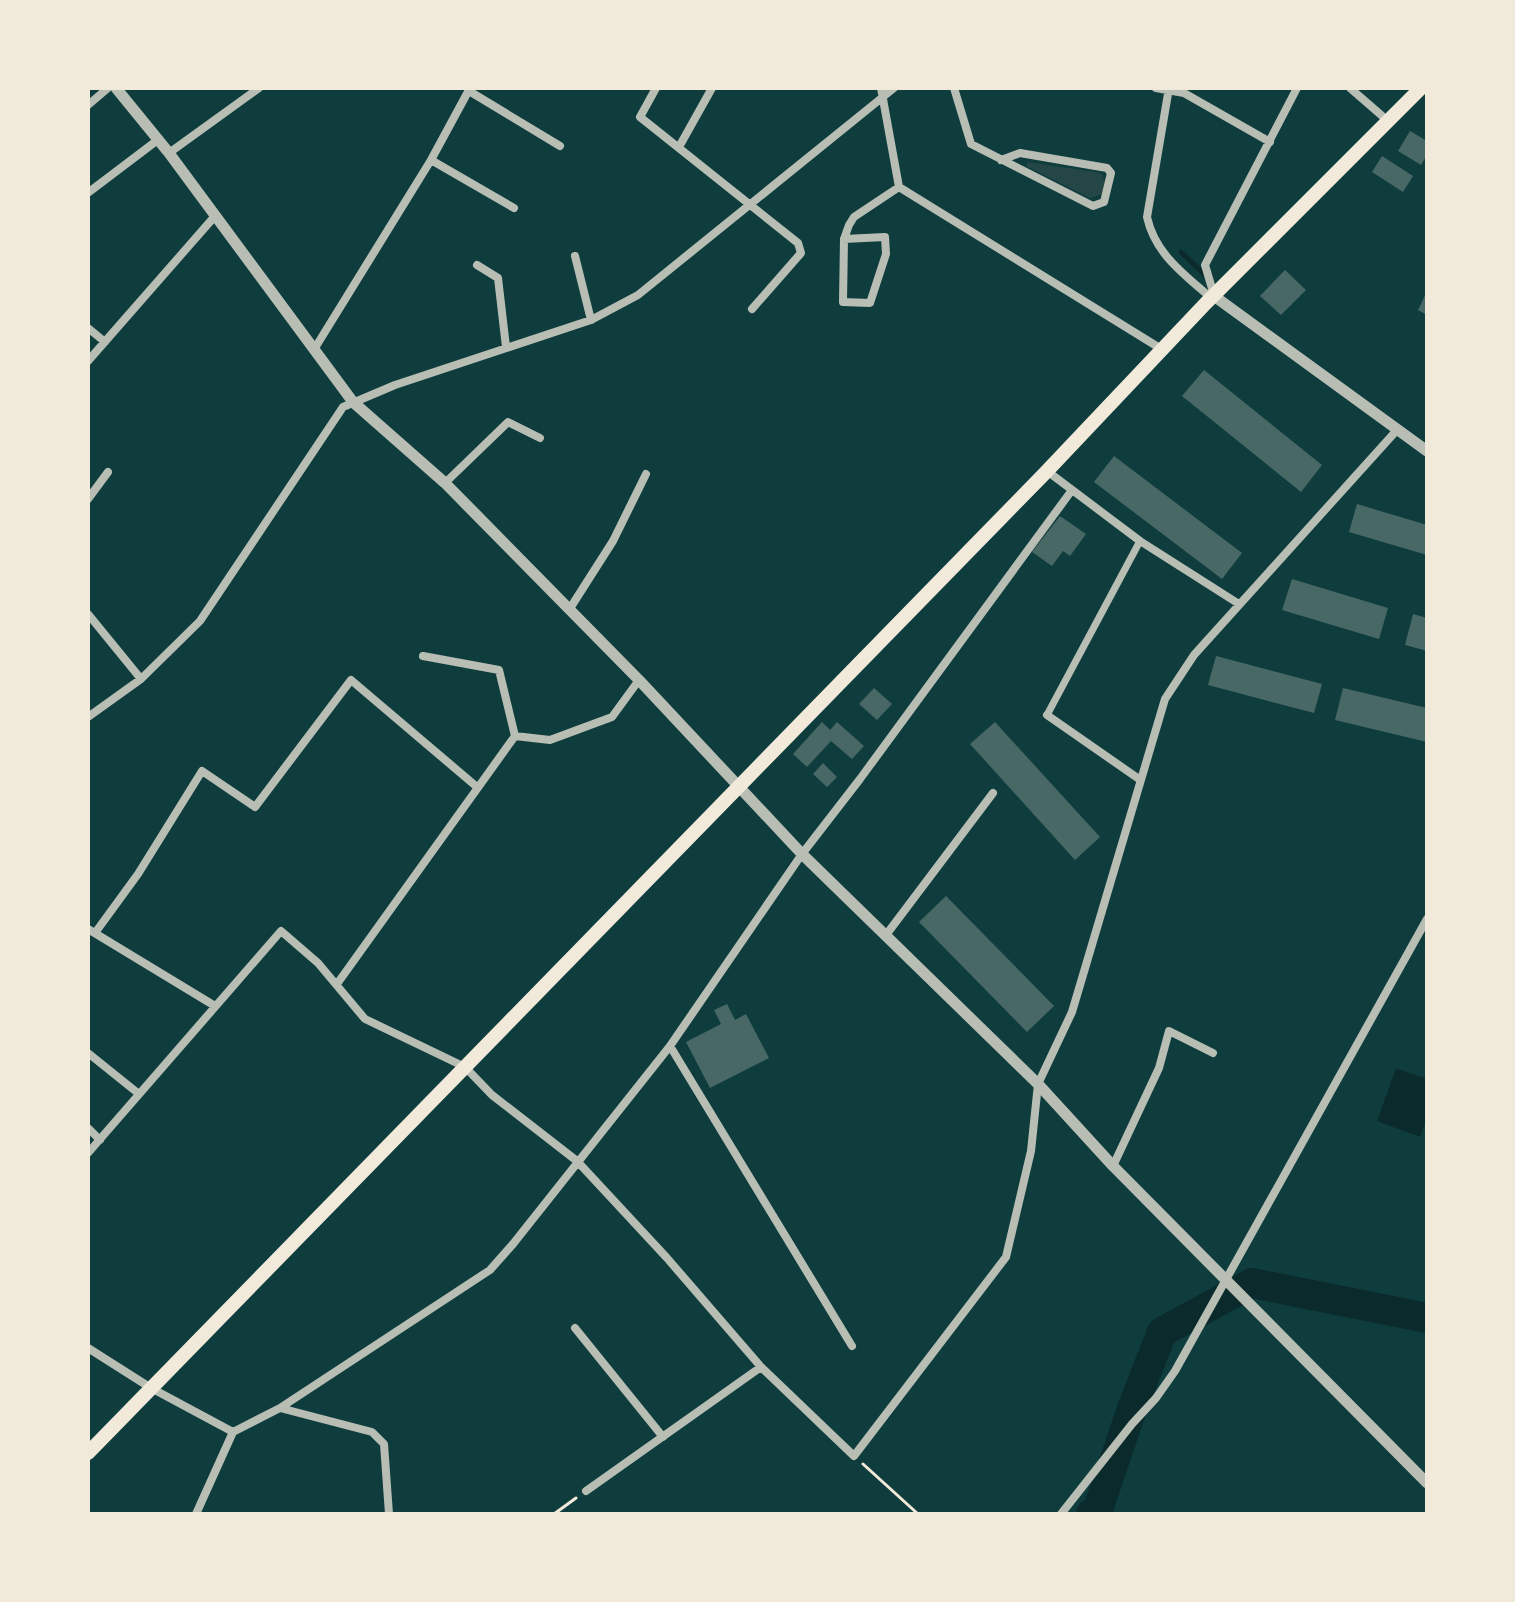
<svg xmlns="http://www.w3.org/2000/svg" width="1515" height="1602" viewBox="0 0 1515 1602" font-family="Quicksand,sans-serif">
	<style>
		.green { fill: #244646 }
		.water { fill: #0a2a2b }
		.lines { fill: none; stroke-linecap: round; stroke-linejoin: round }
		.stream { stroke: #0a2a2b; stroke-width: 5 }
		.river { stroke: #0a2a2b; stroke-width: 30 }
		.building { fill: #486865 }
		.path { stroke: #f1e9da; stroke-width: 3 }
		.pedestrian { stroke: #b8beb3; stroke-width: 7 }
		.minor { stroke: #b8beb3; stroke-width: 8 }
		.tertiary { stroke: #b8beb3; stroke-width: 11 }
		.primary { stroke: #f1e9da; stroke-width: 14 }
	</style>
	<rect width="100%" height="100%" fill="#0f3d3e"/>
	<path class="green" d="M 1028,162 L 1101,173 L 1105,182 L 1102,194 L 1090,198 L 1026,166 Z"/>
	<path class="water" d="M 1396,1068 L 1427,1079 L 1427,1118 L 1420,1137 L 1377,1121 Z"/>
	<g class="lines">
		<path class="stream" d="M 1181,252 L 1206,276"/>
		<path class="river" d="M 1091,1514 L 1098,1509 L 1133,1406 L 1162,1332 L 1252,1283 L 1427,1318"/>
	</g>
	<path class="building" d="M 1410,131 L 1427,141 L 1427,155 L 1421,165 L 1398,151 Z
		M 1382,156 L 1413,176 L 1403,192 L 1372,172 Z
		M 1285,270 L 1306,290 L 1281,315 L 1260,296 Z
		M 1427,291 L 1427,315 L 1418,310 Z
		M 1204,370 L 1322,465 L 1301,492 L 1182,396 Z
		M 1114,456 L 1242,553 L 1222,579 L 1094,482 Z
		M 1357,504 L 1427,525 L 1427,555 L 1349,532 Z
		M 1060,516 L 1086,534 L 1070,556 L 1063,551 L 1052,566 L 1032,552 Z
		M 1292,579 L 1388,608 L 1379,639 L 1282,610 Z
		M 1413,614 L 1427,618 L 1427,651 L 1405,645 Z
		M 1216,656 L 1322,684 L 1314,713 L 1208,685 Z
		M 874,688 L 892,704 L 877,720 L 859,704 Z
		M 1343,688 L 1427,708 L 1427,742 L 1335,720 Z
		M 822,722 L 830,730 L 837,722 L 864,746 L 852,759 L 831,741 L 807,767 L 793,754 Z
		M 995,722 L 1100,837 L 1075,860 L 970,744 Z
		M 823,763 L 837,777 L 827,787 L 813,774 Z
		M 946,896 L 1054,1006 L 1027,1032 L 919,922 Z
		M 727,1004 L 735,1020 L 746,1014 L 769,1058 L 710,1088 L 686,1042 L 721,1024 L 714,1010 Z"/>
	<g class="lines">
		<path class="path" d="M 863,1464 L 918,1514
			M 554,1514 L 576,1498"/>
		<path class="pedestrian" d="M 1047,715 L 1140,541"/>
		<path class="minor" d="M 656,88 L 640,117 L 798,243 L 801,253 L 752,309
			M 881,88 L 899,187 L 1163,350
			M 954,88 L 971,144 L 1093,206 L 1104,202 L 1111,173 L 1107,168 L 1020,153 L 1001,160
			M 1156,88 L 1184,93 L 1270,142
			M 1169,88 L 1147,217 C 1155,254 1184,274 1211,298
			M 1350,88 L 1388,121
			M 469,91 L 560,146
			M 88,105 L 108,88
			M 679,147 L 712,88
			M 169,153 L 259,88
			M 431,160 L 514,208
			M 89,192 L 159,139
			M 844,239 L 885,237 L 886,254 L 870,303 L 843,302 L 844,239 L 849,225 L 854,217 L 899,187
			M 575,256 L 591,320
			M 477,265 L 498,278 L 506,347
			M 1214,295 L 1205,265 L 1297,88
			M 88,328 L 105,342
			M 315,348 L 431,160 L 470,88
			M 88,361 L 215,216
			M 1047,471 L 1140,541 L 1239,604
			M 445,483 L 508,422 L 540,438
			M 88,499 L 108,472
			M 569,610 L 613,541 L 646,474
			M 88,614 L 141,679
			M 423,656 L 499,670 L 515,736 L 550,740 L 612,717 L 639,680
			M 1047,715 L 1139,779
			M 88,717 L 141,679 L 200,621 L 343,407 L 395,385 L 591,320 L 638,295 L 894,88
			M 88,929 L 215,1006
			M 95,933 L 138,874 L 202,771 L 255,807 L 351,680 L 477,787
			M 886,935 L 993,793
			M 337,984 L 515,736
			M 670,1046 L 852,1346
			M 88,1053 L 139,1094
			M 88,1128 L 100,1140
			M 88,1153 L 281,931 L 318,963 L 365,1019 L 465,1067 L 492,1095 L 577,1161 L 667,1258 L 761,1367 L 854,1456 L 1006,1257 L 1031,1151 L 1038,1084 L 1072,1012 L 1165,699 L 1194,655 L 1397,430
			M 1113,1166 L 1159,1068 L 1169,1031 L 1213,1053
			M 575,1328 L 663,1437
			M 88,1348 L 151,1388 L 233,1432
			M 280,1408 L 490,1270 L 513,1244 L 670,1046 L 802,854 L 860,779 L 1072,490
			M 586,1491 L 761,1367
			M 196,1514 L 233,1432 L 280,1408 L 372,1432 L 384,1444 L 389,1514
			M 1061,1514 L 1132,1424 L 1156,1398 L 1175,1371 L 1427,919"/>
		<path class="tertiary" d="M 116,88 L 169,153 L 353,402 L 445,483 L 639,680 L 802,854 L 1038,1084 L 1113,1166 L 1427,1483
			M 1214,296 L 1427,451"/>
		<path class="primary" d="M 88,1453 L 1047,471 L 1206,303 L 1421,88"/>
	</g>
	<rect width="1515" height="1602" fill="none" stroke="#f1e9da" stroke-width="180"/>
</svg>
